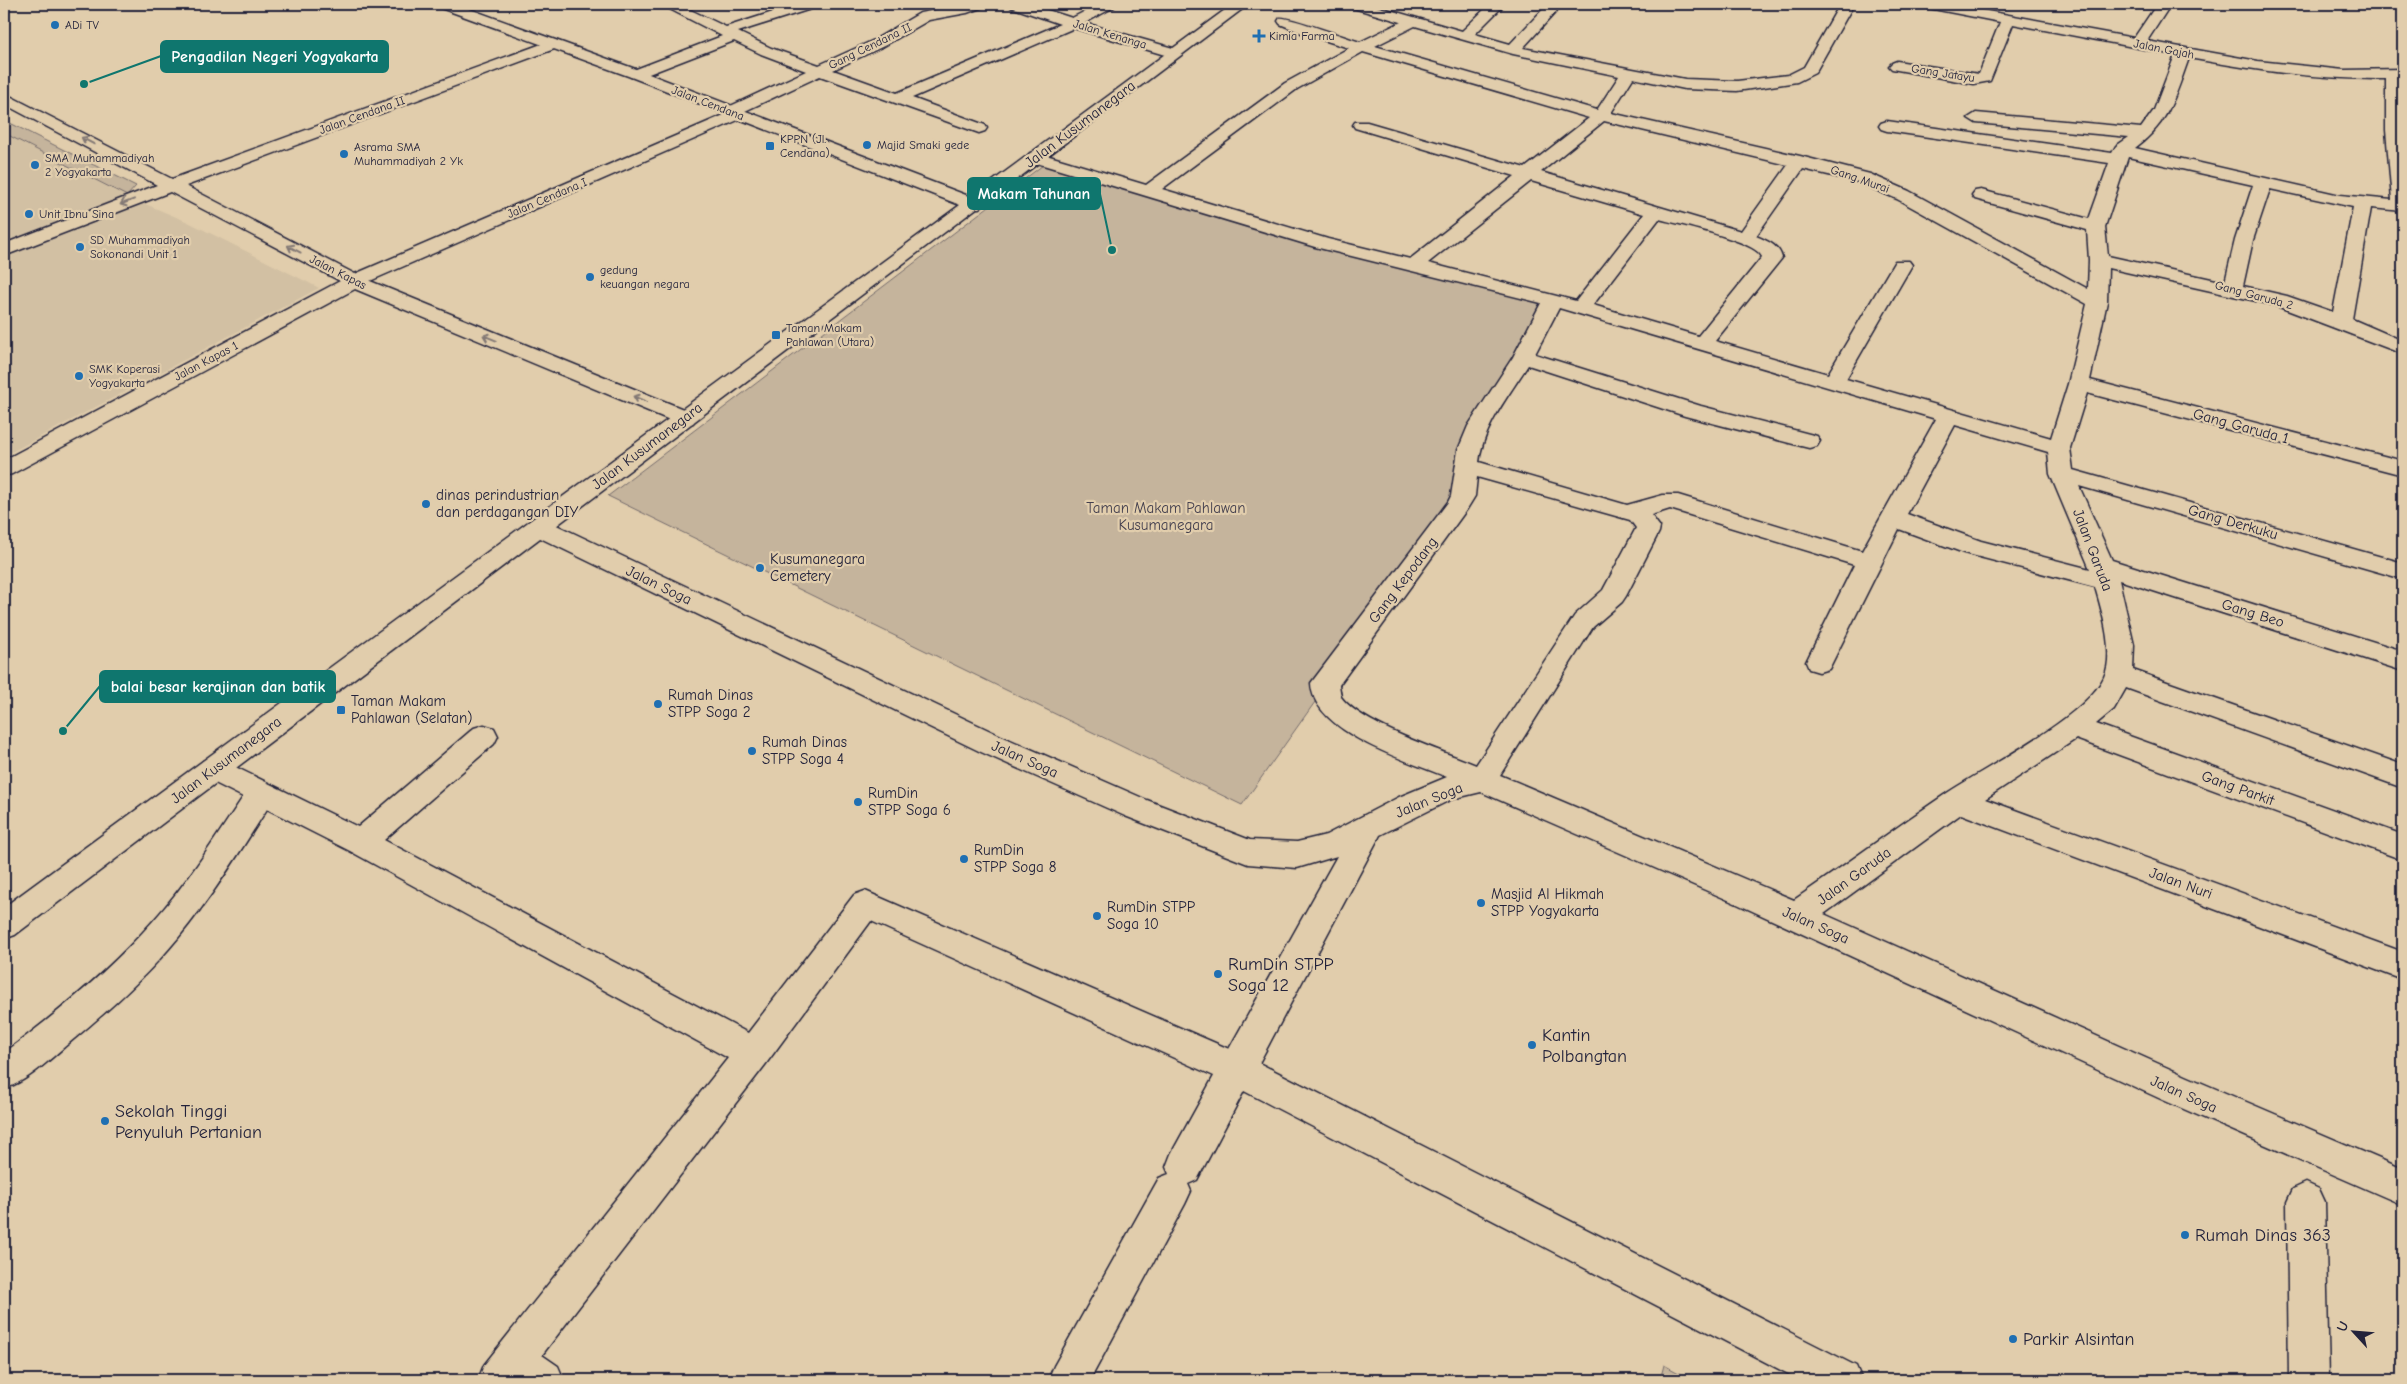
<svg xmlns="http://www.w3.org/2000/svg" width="2407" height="1384" viewBox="0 0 2407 1384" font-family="'Comic Neue',sans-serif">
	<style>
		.built { fill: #d2c0a3 }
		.green { fill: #c5b49c; stroke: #746b6c }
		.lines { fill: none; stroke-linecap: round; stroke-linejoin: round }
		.minor-casing { stroke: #22223b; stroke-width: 3 }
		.secondary-casing { stroke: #22223b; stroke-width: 3 }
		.primary-casing { stroke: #22223b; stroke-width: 3 }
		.minor { fill: #e1cdac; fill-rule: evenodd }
		.secondary { fill: #e1cdac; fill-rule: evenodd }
		.primary { fill: #e1cdac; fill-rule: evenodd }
		.oneway { stroke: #827874 }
		.poi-dot { fill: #1f6fb2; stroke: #e1cdac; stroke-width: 2 }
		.labels { text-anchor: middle; stroke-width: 4.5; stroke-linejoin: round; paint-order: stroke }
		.far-poi-label { font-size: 12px; fill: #22223b; stroke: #e1cdac; text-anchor: start }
		.far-street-label { font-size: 12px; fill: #22223b; stroke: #e1cdac }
		.street-label { font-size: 15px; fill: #22223b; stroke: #e1cdac }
		.poi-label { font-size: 15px; fill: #22223b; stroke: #e1cdac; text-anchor: start }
		.park-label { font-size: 15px; fill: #433f4e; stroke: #e1cdac }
		.near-poi-label { font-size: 18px; fill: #22223b; stroke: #e1cdac; text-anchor: start }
		.leader { fill: none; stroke: #0f766e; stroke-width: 2 }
		.callout-dot { fill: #0f766e; stroke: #e1cdac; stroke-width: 2 }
		.callout { fill: #0f766e; stroke: #0f766e; stroke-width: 2 }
		.callout-label { font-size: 16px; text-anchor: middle; font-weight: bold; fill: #fff }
	</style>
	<rect width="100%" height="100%" fill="#e1cdac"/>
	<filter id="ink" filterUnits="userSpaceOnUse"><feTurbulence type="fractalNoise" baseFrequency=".02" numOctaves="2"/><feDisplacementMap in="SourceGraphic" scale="10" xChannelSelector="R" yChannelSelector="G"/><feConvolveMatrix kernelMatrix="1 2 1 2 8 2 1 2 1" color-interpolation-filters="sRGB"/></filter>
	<g filter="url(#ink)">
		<path class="built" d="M 4,133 L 127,196 L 4,244 Z
			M 143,203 L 188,222 L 319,288 L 4,456 L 4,256 Z"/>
		<path class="green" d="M 4,120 L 136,186 L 127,196 L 4,133 Z
			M 1047,162 L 1553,300 L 1556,315 L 1462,447 L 1463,493 L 1242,805 L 608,496 Z
			M 1664,1365 L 1692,1380 L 1660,1380 Z"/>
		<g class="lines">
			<defs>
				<path id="minor" d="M 660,4 L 678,4 L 726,27 L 798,4 L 819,4 L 817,7 L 738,32 L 771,48 L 819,65 L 874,40 L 920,13 L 966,4 L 985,4 L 983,7 L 967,13 L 929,20 L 884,46 L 833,70 L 897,93 L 1060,24 L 1011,7 L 1009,4 L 1029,4 L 1072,18 L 1099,4 L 1116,4 L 1114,7 L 1085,23 L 1180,50 L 1183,53 L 1175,58 L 1074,28 L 912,98 L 985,125 L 987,128 L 985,131 L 979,133 L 820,76 L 745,111 L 747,114 L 745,117 L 370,281 L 693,413 L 696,418 L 693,423 L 685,425 L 677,423 L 355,289 L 12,474 L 4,476 L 4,460 L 340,281 L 170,192 L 4,256 L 4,244 L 157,185 L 4,104 L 4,93 L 172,179 L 547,42 L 557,42 L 559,45 L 557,48 L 186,186 L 355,274 L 724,115 L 722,112 L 724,109 L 806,71 L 761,54 L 734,41 L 641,77 L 631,77 L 628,74 L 631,71 L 722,36 Z
					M 1348,4 L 1369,4 L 1462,31 L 1490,4 L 1505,4 L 1475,34 L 1510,44 L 1548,4 L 1563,4 L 1523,48 L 1685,79 L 1737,81 L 1788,75 L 1804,67 L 1840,4 L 1854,4 L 1815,73 L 1797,82 L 1737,91 L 1685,89 L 1633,78 L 1611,113 L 1800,156 L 1870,174 L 1909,191 L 2088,289 L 2089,260 L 2087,230 L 1975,199 L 1972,195 L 1975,191 L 1981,190 L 2089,219 L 2109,163 L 1887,131 L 1881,129 L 1879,126 L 1881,123 L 1887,121 L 2112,153 L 2116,146 L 2129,137 L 1976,123 L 1968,118 L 1976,113 L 2141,128 L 2154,110 L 2175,55 L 2013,24 L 1990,81 L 1974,84 L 1892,69 L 1889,66 L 1892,63 L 1897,61 L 1979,74 L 2000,22 L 1928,8 L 1921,4 L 1949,4 L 2134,38 L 2157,4 L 2171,4 L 2147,41 L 2258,61 L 2344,70 L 2403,69 L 2403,211 L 2371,208 L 2352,319 L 2403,341 L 2403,354 L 2274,305 L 2108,268 L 2107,302 L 2090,380 L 2403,461 L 2403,475 L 2087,393 L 2070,448 L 2073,470 L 2403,563 L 2403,579 L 2079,486 L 2112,560 L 2403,651 L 2403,671 L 2119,580 L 2134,645 L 2133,670 L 2403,765 L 2403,788 L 2126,688 L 2114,709 L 2096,724 L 2403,835 L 2403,860 L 2076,739 L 1985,799 L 2403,952 L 2403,980 L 1961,814 L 1824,914 L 2188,1077 L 2403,1169 L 2403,1205 L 2163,1100 L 1735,903 L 1481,792 L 1452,799 L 1380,835 L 1259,1063 L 1856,1366 L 1862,1380 L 1800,1380 L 1244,1091 L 1197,1180 L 1188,1184 L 1191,1191 L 1185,1204 L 1090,1380 L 1048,1380 L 1054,1366 L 1159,1178 L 1169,1174 L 1166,1167 L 1171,1154 L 1214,1076 L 871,921 L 765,1065 L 542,1355 L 558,1366 L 564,1380 L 478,1380 L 484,1365 L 728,1058 L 350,851 L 267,809 C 239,853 212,897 178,938 C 146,977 108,1011 69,1043 C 49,1060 28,1081 4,1089 L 4,1053 C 58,1013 110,970 154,920 C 188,882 215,839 243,797 L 203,777 L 198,769 L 203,761 L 213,758 L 223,761 L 358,827 L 474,728 L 484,725 L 494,728 L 498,736 L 494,744 L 384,840 L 748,1033 L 854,895 L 865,891 L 1229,1049 L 1337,856 L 1297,868 L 1248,864 L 1125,816 L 981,752 L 530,533 L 527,527 L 530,521 L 539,519 L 548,521 L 1001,736 L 1147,800 L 1250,840 L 1297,842 L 1326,835 L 1399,797 L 1447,777 C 1408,761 1312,732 1311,683 L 1448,502 L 1451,496 L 1458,450 L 1468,426 L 1513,357 L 1541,303 L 1315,247 L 1030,161 L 1027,157 L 1030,153 L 1036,152 L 1146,185 L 1285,83 L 1349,48 L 1304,34 L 1280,24 L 1278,21 L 1280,18 C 1287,16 1347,38 1360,42 L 1401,22 L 1350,7 ZM 1415,26 L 1513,54 L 1619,76 L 1597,110 L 1375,46 ZM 1363,52 L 1589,118 L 1525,168 L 1367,122 L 1355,122 L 1353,125 L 1355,128 L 1515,176 L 1410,259 L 1328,239 L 1162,189 L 1297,89 ZM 2189,58 C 2255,70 2319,80 2386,79 L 2386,130 L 2392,200 L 2340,195 L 2135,148 C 2170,122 2175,96 2189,58 ZM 1604,121 L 1788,165 L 1741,231 L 1541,172 ZM 2128,157 L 2253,185 L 2235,240 L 2225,282 L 2108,256 L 2105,227 ZM 1803,169 L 1858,182 L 1897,199 L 2087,304 L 2068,384 L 2051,438 L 1846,379 L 1912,265 L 1909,261 L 1895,261 L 1828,374 L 1715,341 L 1782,258 C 1779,245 1767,241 1756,236 ZM 1531,181 L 1644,214 L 1576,301 L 1428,263 ZM 2270,189 L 2353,207 L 2333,312 L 2287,296 L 2243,286 L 2253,240 ZM 1659,219 C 1678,224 1757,241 1762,257 L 1698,336 L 1593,305 ZM 1559,308 L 1936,419 L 1862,551 L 1678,495 L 1663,495 L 1627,505 L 1479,462 C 1483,427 1509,395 1528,365 L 1685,416 L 1801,446 L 1809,448 L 1817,446 L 1820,441 L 1817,436 L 1701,406 L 1535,354 ZM 1955,425 L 2048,452 L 2050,474 L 2090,569 L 1981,541 L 1907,514 ZM 1477,477 L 1630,520 L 1636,528 L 1603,590 L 1575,615 L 1476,765 C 1441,750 1363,726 1341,697 L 1339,685 L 1467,509 L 1475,496 ZM 1670,509 L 1854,565 L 1806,662 L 1809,669 L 1819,672 L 1829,669 L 1899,529 L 1964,553 L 2095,587 C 2102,611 2115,654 2104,677 C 2086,717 1986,767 1947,793 C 1895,828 1845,865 1794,900 L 1500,775 L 1593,627 L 1622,602 L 1626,596 L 1659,532 L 1660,527 L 1651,515 Z
					M 2306,1183 L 2319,1189 L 2325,1202 L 2329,1380 L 2289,1380 L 2287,1202 L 2293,1189 Z"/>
				<path id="secondary" d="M 436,4 L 456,4 L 641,71 L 979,200 L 982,204 L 15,935 L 4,939 L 4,907 L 960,205 L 631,77 L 438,7 Z"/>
				<path id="primary" d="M 1233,4 L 1249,4 L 979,208 L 967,208 L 964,204 L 967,200 Z"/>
			</defs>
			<use href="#minor" class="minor-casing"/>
			<use href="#secondary" class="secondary-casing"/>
			<use href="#primary" class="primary-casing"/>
			<use href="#minor" class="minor"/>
			<use href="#secondary" class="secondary"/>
			<use href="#primary" class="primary"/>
		</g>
		<defs><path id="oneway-shaft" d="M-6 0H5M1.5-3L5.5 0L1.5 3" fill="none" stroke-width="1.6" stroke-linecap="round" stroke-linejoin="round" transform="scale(1.25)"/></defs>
		<g class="oneway">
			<use href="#oneway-shaft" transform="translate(88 141) rotate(-152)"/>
			<use href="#oneway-shaft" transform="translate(127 202) rotate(159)"/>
			<use href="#oneway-shaft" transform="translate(294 249) rotate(-152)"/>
			<use href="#oneway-shaft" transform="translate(490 338) rotate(-158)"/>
			<use href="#oneway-shaft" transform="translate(640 399) rotate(-158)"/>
		</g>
	</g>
	<g class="poi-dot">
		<circle cx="55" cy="25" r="5"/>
		<path d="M1256.5 28.5h5v5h5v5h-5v5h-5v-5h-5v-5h5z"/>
		<circle cx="867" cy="145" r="5"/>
		<rect x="765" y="141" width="10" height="10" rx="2.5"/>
		<circle cx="344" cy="154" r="5"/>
		<circle cx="35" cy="165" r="5"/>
		<circle cx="29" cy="214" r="5"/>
		<circle cx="80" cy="247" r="5"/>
		<circle cx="590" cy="277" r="5"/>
		<rect x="771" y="330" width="10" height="10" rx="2.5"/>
		<circle cx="79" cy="376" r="5"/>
		<circle cx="426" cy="504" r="5"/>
		<circle cx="760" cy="568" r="5"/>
		<circle cx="658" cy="704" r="5"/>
		<rect x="336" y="705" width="10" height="10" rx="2.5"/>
		<circle cx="752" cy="751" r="5"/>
		<circle cx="858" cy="802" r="5"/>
		<circle cx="964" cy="859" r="5"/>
		<circle cx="1481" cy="903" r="5"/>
		<circle cx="1097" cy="916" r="5"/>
		<circle cx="1218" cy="974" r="5"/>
		<circle cx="1532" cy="1045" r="5"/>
		<circle cx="105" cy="1121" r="5"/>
		<circle cx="2185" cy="1235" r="5"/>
		<circle cx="2013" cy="1339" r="5"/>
	</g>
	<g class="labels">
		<g class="far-poi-label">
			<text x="65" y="29">ADi TV</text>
			<text x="1269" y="40">Kimia Farma</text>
			<text x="780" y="143">KPPN (Jl.<tspan x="780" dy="14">Cendana)</tspan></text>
			<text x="877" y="149">Majid Smaki gede</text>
			<text x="354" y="151">Asrama SMA<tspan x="354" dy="14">Muhammadiyah 2 Yk</tspan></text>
			<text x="45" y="162">SMA Muhammadiyah<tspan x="45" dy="14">2 Yogyakarta</tspan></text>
			<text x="39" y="218">Unit Ibnu Sina</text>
			<text x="90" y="244">SD Muhammadiyah<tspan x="90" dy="14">Sokonandi Unit 1</tspan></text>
			<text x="600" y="274">gedung<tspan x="600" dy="14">keuangan negara</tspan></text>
			<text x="786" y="332">Taman Makam<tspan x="786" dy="14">Pahlawan (Utara)</tspan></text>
			<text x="89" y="373">SMK Koperasi<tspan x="89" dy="14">Yogyakarta</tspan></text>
		</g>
		<g class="far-street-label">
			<text transform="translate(1110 34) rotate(17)" y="4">Jalan Kenanga</text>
			<text transform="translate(870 46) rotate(-26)" y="4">Gang Cendana II</text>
			<text transform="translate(2164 49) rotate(11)" y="4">Jalan Gajah</text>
			<text transform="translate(1943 73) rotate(9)" y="4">Gang Jatayu</text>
			<text transform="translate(708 103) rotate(21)" y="4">Jalan Cendana</text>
			<text transform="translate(362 115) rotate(-20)" y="4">Jalan Cendana II</text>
			<text transform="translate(1860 179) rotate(19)" y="4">Gang Murai</text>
			<text transform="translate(547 198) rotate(-23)" y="4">Jalan Cendana I</text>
			<text transform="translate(338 272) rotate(27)" y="4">Jalan Kapas</text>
			<text transform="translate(2254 295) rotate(15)" y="4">Gang Garuda 2</text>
			<text transform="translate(206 361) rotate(-28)" y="4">Jalan Kapas 1</text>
		</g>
		<g class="street-label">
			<text transform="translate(1080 124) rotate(-37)" y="5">Jalan Kusumanegara</text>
			<text transform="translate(2241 426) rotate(15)" y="5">Gang Garuda 1</text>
			<text transform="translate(647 446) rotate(-37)" y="5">Jalan Kusumanegara</text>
			<text transform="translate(2233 522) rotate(16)" y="5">Gang Derkuku</text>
			<text transform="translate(2093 550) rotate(69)" y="5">Jalan Garuda</text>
			<text transform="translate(1403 580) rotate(-53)" y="5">Gang Kepodang</text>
			<text transform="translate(659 585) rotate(26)" y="5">Jalan Soga</text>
			<text transform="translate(2253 613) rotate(17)" y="5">Gang Beo</text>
			<text transform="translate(1025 759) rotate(24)" y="5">Jalan Soga</text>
			<text transform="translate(226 760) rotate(-37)" y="5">Jalan Kusumanegara</text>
			<text transform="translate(2238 788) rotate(20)" y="5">Gang Parkit</text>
			<text transform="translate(1429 800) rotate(-22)" y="5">Jalan Soga</text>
			<text transform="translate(1854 876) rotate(-36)" y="5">Jalan Garuda</text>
			<text transform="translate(2181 883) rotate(20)" y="5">Jalan Nuri</text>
			<text transform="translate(1816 925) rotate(24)" y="5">Jalan Soga</text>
			<text transform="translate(2184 1094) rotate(24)" y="5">Jalan Soga</text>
		</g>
		<g class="poi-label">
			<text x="436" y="500">dinas perindustrian<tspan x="436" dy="17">dan perdagangan DIY</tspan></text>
			<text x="770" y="564">Kusumanegara<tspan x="770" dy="17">Cemetery</tspan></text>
			<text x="668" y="700">Rumah Dinas<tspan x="668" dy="17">STPP Soga 2</tspan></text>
			<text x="351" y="706">Taman Makam<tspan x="351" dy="17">Pahlawan (Selatan)</tspan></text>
			<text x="762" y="747">Rumah Dinas<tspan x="762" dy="17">STPP Soga 4</tspan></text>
			<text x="868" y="798">RumDin<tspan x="868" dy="17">STPP Soga 6</tspan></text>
			<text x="974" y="855">RumDin<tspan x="974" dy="17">STPP Soga 8</tspan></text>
			<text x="1491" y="899">Masjid Al Hikmah<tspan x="1491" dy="17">STPP Yogyakarta</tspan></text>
			<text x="1107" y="912">RumDin STPP<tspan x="1107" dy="17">Soga 10</tspan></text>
		</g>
		<g class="park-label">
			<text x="1166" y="513">Taman Makam Pahlawan<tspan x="1166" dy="17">Kusumanegara</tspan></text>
		</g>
		<g class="near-poi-label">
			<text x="1228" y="970">RumDin STPP<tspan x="1228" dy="21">Soga 12</tspan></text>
			<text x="1542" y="1041">Kantin<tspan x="1542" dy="21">Polbangtan</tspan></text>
			<text x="115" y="1117">Sekolah Tinggi<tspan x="115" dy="21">Penyuluh Pertanian</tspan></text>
			<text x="2195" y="1241">Rumah Dinas 363</text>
			<text x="2023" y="1345">Parkir Alsintan</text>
		</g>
	</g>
	<path class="leader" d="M84 84L161 56M1112 250L1100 194M63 731L100 686"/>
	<g class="callout-dot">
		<circle cx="84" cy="84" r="5"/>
		<circle cx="1112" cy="250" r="5"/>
		<circle cx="63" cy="731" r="5"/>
	</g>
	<g class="callout">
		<rect x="161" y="41" width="227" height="31" rx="5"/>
		<rect x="968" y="178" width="132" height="31" rx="5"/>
		<rect x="100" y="671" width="235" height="31" rx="5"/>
	</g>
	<g class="callout-label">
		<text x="275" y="62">Pengadilan Negeri Yogyakarta</text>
		<text x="1034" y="199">Makam Tahunan</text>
		<text x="218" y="692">balai besar kerajinan dan batik</text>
	</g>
	<rect width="2407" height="1384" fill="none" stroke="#e1cdac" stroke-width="20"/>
	<rect x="10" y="10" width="2387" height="1364" fill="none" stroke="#22223b" stroke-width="2" filter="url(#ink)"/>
	<g transform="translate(2354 1332) rotate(296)" stroke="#e1cdac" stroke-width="4" paint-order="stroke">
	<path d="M0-4L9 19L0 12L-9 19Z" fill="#22223b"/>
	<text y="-8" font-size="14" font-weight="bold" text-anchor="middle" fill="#22223b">U</text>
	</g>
</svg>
